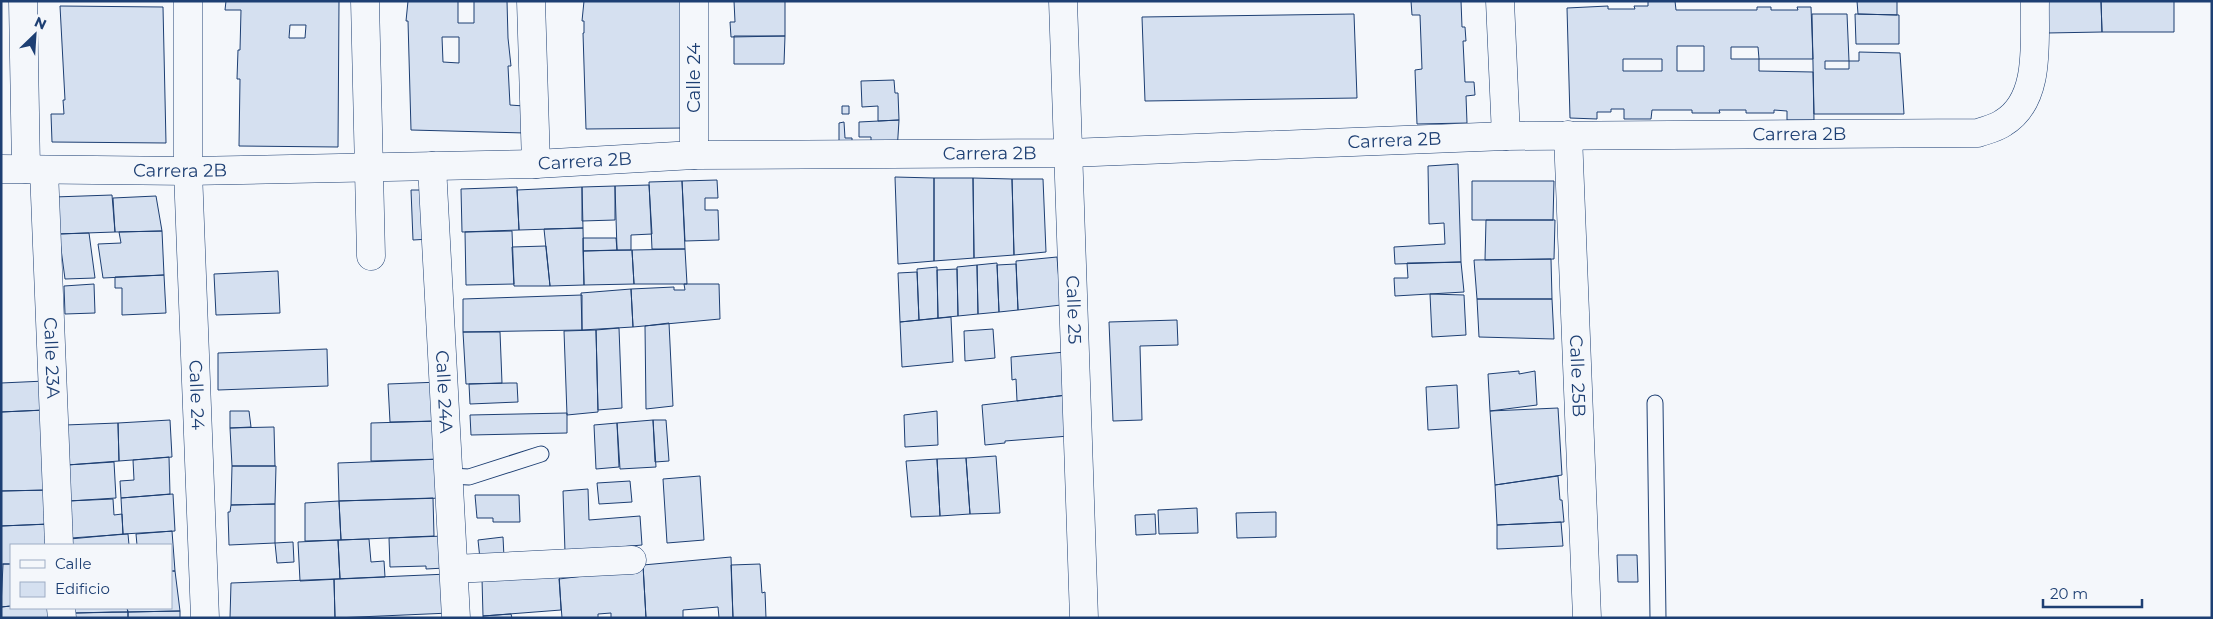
<svg xmlns="http://www.w3.org/2000/svg" width="2213" height="619" viewBox="0 0 2213 619" font-family="Montserrat,sans-serif">
	<style>
		.building { fill: #d5e0f0; stroke: #1d3f73; fill-rule: evenodd }
		.lines { fill: none; stroke-linecap: round; stroke-linejoin: round }
		.lane-casing { stroke: #1d3f73; stroke-width: 17 }
		.street-casing { stroke: #1d3f73; stroke-width: 29 }
		.lane { stroke: #f4f7fb; stroke-width: 15 }
		.street { stroke: #f4f7fb; stroke-width: 28 }
		.labels { text-anchor: middle; stroke-width: 4; stroke-linejoin: round; paint-order: stroke }
		.street-label { font-size: 18px; fill: #1d3f73; stroke: #f4f7fb }
	</style>
	<rect width="100%" height="100%" fill="#f4f7fb"/>
	<path class="building" d="M 226,1 L 339,1 L 338,147 L 239,146 L 240,79 L 237,79 L 238,50 L 240,50 L 241,10 L 225,10 ZM 290,25 L 306,25 L 305,38 L 289,38 Z
		M 408,1 L 458,1 L 458,23 L 474,23 L 474,1 L 507,1 L 508,38 L 511,66 L 508,66 L 510,105 L 524,106 L 525,133 L 411,130 L 408,21 L 406,21 ZM 442,37 L 459,37 L 459,63 L 443,62 Z
		M 584,1 L 683,1 L 684,128 L 586,129 L 583,33 L 584,33 L 584,21 L 582,21 Z
		M 734,1 L 785,1 L 785,36 L 731,37 L 730,22 L 735,22 Z
		M 1411,1 L 1461,1 L 1462,27 L 1465,27 L 1466,41 L 1463,41 L 1465,82 L 1474,82 L 1475,95 L 1466,96 L 1467,123 L 1417,124 L 1415,70 L 1422,69 L 1420,15 L 1412,15 Z
		M 1648,1 L 1675,1 L 1676,10 L 1757,10 L 1757,7 L 1771,7 L 1771,10 L 1798,10 L 1797,7 L 1811,7 L 1813,59 L 1759,59 L 1759,71 L 1813,72 L 1814,120 L 1787,120 L 1787,111 L 1774,110 L 1774,113 L 1746,113 L 1746,110 L 1719,110 L 1720,113 L 1692,113 L 1692,110 L 1652,110 L 1651,119 L 1624,119 L 1624,109 L 1611,109 L 1611,112 L 1597,112 L 1597,119 L 1570,118 L 1567,8 L 1608,6 L 1608,9 L 1635,9 L 1634,6 L 1648,6 ZM 1677,46 L 1704,46 L 1704,71 L 1677,71 ZM 1731,47 L 1758,47 L 1759,59 L 1731,59 ZM 1623,59 L 1662,59 L 1662,71 L 1623,71 Z
		M 1857,1 L 1897,1 L 1897,15 L 1858,14 Z
		M 2047,1 L 2101,1 L 2102,32 L 2047,33 Z
		M 2101,1 L 2174,1 L 2174,32 L 2102,32 Z
		M 60,6 L 163,7 L 166,143 L 52,142 L 51,114 L 64,114 L 63,100 L 65,100 Z
		M 1354,14 L 1357,98 L 1145,101 L 1142,17 Z
		M 1812,14 L 1847,14 L 1849,61 L 1859,61 L 1859,52 L 1900,53 L 1904,114 L 1814,114 ZM 1825,61 L 1849,61 L 1849,69 L 1825,69 Z
		M 1855,14 L 1899,15 L 1899,44 L 1856,44 Z
		M 734,36 L 785,36 L 784,64 L 734,64 Z
		M 894,80 L 895,93 L 898,93 L 899,120 L 878,121 L 878,106 L 862,107 L 861,81 Z
		M 842,106 L 849,106 L 849,114 L 842,114 Z
		M 899,120 L 897,152 L 871,154 L 871,137 L 859,137 L 859,122 Z
		M 844,122 L 845,138 L 852,138 L 852,154 L 839,154 L 839,123 Z
		M 1458,164 L 1461,262 L 1395,264 L 1394,247 L 1445,244 L 1444,223 L 1429,224 L 1428,166 Z
		M 895,177 L 934,178 L 934,261 L 898,264 Z
		M 934,178 L 973,178 L 974,258 L 934,261 Z
		M 973,178 L 1012,179 L 1014,255 L 974,258 Z
		M 1012,179 L 1043,179 L 1046,252 L 1014,255 Z
		M 717,180 L 718,198 L 705,198 L 705,210 L 718,210 L 719,240 L 685,241 L 682,181 Z
		M 682,181 L 685,249 L 652,249 L 649,182 Z
		M 1472,181 L 1554,181 L 1553,220 L 1472,220 Z
		M 649,185 L 652,234 L 631,235 L 631,250 L 617,250 L 615,186 Z
		M 615,186 L 615,220 L 582,221 L 582,187 Z
		M 517,187 L 519,230 L 462,232 L 461,189 Z
		M 582,187 L 583,228 L 519,230 L 517,190 Z
		M 411,190 L 427,190 L 430,239 L 413,240 Z
		M 112,195 L 115,232 L 57,234 L 54,197 Z
		M 156,196 L 162,231 L 115,232 L 113,198 Z
		M 1486,220 L 1555,220 L 1554,259 L 1485,260 Z
		M 583,228 L 584,285 L 550,286 L 544,229 Z
		M 162,231 L 164,275 L 103,278 L 98,244 L 121,243 L 119,232 Z
		M 512,231 L 514,284 L 466,285 L 465,232 Z
		M 89,233 L 95,278 L 65,279 L 59,234 Z
		M 583,238 L 616,238 L 617,250 L 583,251 Z
		M 546,246 L 550,286 L 514,286 L 512,247 Z
		M 685,249 L 687,284 L 634,284 L 632,250 Z
		M 632,250 L 634,284 L 584,285 L 583,251 Z
		M 1057,257 L 1061,305 L 1018,310 L 1016,261 Z
		M 1551,259 L 1552,299 L 1477,299 L 1474,260 Z
		M 1461,262 L 1464,292 L 1395,296 L 1394,278 L 1408,278 L 1407,263 Z
		M 997,263 L 999,312 L 978,314 L 977,265 Z
		M 1016,264 L 1018,310 L 999,312 L 997,265 Z
		M 977,265 L 978,314 L 958,316 L 957,267 Z
		M 937,267 L 938,318 L 919,320 L 917,269 Z
		M 957,269 L 958,316 L 938,318 L 937,270 Z
		M 278,271 L 280,313 L 216,315 L 214,274 Z
		M 917,272 L 919,320 L 900,322 L 898,273 Z
		M 164,275 L 166,313 L 122,315 L 122,288 L 115,288 L 115,277 Z
		M 94,284 L 95,313 L 65,314 L 64,286 Z
		M 684,284 L 719,284 L 720,319 L 633,327 L 631,289 L 674,287 L 674,290 L 685,290 Z
		M 631,289 L 633,327 L 582,330 L 581,293 Z
		M 1430,294 L 1464,295 L 1466,335 L 1432,337 Z
		M 582,295 L 582,330 L 463,332 L 463,299 Z
		M 1477,299 L 1552,299 L 1554,339 L 1479,337 Z
		M 951,317 L 953,362 L 902,367 L 900,322 Z
		M 1177,320 L 1178,345 L 1140,346 L 1142,420 L 1113,421 L 1109,322 Z
		M 669,323 L 673,406 L 646,409 L 645,326 Z
		M 619,328 L 622,408 L 598,410 L 596,330 Z
		M 993,329 L 995,358 L 965,361 L 964,331 Z
		M 596,330 L 598,412 L 567,415 L 564,331 Z
		M 463,332 L 500,332 L 502,383 L 466,384 Z
		M 327,349 L 328,386 L 218,390 L 218,353 Z
		M 1065,352 L 1067,395 L 1017,401 L 1016,379 L 1012,380 L 1011,357 Z
		M 1519,371 L 1519,374 L 1535,371 L 1537,405 L 1490,411 L 1488,374 Z
		M 45,381 L 46,410 L 1,412 L 1,383 Z
		M 440,382 L 438,421 L 390,422 L 388,384 Z
		M 510,383 L 517,383 L 518,402 L 470,404 L 469,384 Z
		M 1457,385 L 1459,428 L 1428,430 L 1426,387 Z
		M 1067,395 L 1069,436 L 1005,441 L 1005,443 L 985,445 L 982,405 Z
		M 1558,408 L 1562,475 L 1495,485 L 1490,411 Z
		M 44,410 L 49,490 L 1,491 L 1,412 Z
		M 230,411 L 249,411 L 251,427 L 230,428 Z
		M 937,411 L 938,445 L 905,447 L 904,415 Z
		M 567,413 L 567,433 L 471,435 L 470,415 Z
		M 170,420 L 172,457 L 119,461 L 118,423 Z
		M 653,420 L 666,420 L 669,461 L 655,462 Z
		M 653,420 L 656,467 L 620,469 L 617,423 Z
		M 438,421 L 442,459 L 371,461 L 371,423 Z
		M 118,423 L 119,461 L 67,465 L 65,425 Z
		M 617,423 L 619,467 L 596,469 L 594,425 Z
		M 274,427 L 275,466 L 232,466 L 230,428 Z
		M 996,456 L 1000,513 L 970,514 L 966,458 Z
		M 169,457 L 170,494 L 121,498 L 120,481 L 134,480 L 133,460 Z
		M 966,458 L 970,514 L 940,516 L 937,459 Z
		M 442,459 L 443,498 L 339,501 L 338,463 Z
		M 937,459 L 940,516 L 911,517 L 906,461 Z
		M 114,462 L 116,498 L 69,501 L 67,465 Z
		M 232,466 L 276,466 L 275,504 L 231,505 Z
		M 700,476 L 704,540 L 667,543 L 663,479 Z
		M 1558,476 L 1560,500 L 1562,500 L 1564,522 L 1497,525 L 1495,485 Z
		M 630,481 L 632,502 L 599,504 L 597,483 Z
		M 588,489 L 589,520 L 640,516 L 642,545 L 565,552 L 563,491 Z
		M 50,490 L 51,524 L 1,526 L 1,491 Z
		M 173,494 L 175,531 L 123,534 L 121,498 Z
		M 475,495 L 519,495 L 520,522 L 493,522 L 493,518 L 477,518 Z
		M 433,498 L 434,536 L 341,540 L 339,501 Z
		M 113,499 L 114,515 L 122,514 L 123,534 L 70,539 L 68,501 Z
		M 339,501 L 341,540 L 305,541 L 305,503 Z
		M 275,504 L 275,543 L 229,545 L 228,512 L 230,512 L 231,505 Z
		M 1197,508 L 1198,533 L 1159,534 L 1158,510 Z
		M 1276,512 L 1276,537 L 1237,538 L 1236,513 Z
		M 1155,514 L 1156,534 L 1136,535 L 1135,515 Z
		M 1561,522 L 1563,546 L 1497,549 L 1497,525 Z
		M 48,524 L 49,545 L 11,545 L 11,564 L 1,564 L 1,526 Z
		M 172,531 L 175,571 L 171,571 L 171,545 L 137,545 L 136,534 Z
		M 128,534 L 129,545 L 71,545 L 71,538 Z
		M 445,536 L 445,568 L 426,569 L 426,566 L 390,567 L 389,538 Z
		M 503,537 L 504,557 L 480,559 L 478,540 Z
		M 369,539 L 371,562 L 384,561 L 385,577 L 340,579 L 338,540 Z
		M 338,540 L 340,579 L 300,581 L 298,542 Z
		M 293,542 L 294,562 L 277,563 L 275,543 Z
		M 1617,555 L 1637,555 L 1638,582 L 1618,582 Z
		M 731,557 L 733,618 L 719,618 L 718,607 L 683,610 L 683,618 L 646,618 L 643,565 Z
		M 3,564 L 11,564 L 11,606 L 1,607 Z
		M 760,564 L 762,593 L 765,592 L 766,618 L 733,618 L 731,565 Z
		M 643,565 L 646,618 L 611,618 L 611,613 L 598,614 L 598,618 L 562,618 L 559,579 L 608,573 Z
		M 171,571 L 175,571 L 180,611 L 128,612 L 127,608 L 171,608 Z
		M 559,572 L 561,610 L 483,616 L 482,579 Z
		M 448,574 L 450,613 L 335,618 L 334,579 Z
		M 334,579 L 335,618 L 230,618 L 231,583 Z
		M 11,606 L 11,608 L 51,608 L 51,618 L 1,618 L 1,607 Z
		M 74,608 L 127,608 L 128,612 L 75,613 Z
		M 180,611 L 180,618 L 128,618 L 128,612 Z
		M 112,612 L 128,612 L 128,618 L 75,618 L 75,613 Z
		M 511,614 L 512,618 L 483,618 L 483,616 Z"/>
	<g class="lines">
		<defs>
			<path id="lane" d="M 1655,403 L 1658,618
				M 450,476 L 469,477 L 541,454"/>
			<g id="street">
				<path d="M 23,1 L 26,169"/>
				<path id="s1" d="M 188,1 L 188,171 L 205,618"/>
				<path d="M 365,1 L 371,256"/>
				<path d="M 531,1 L 536,164"/>
				<path d="M 694,1 L 694,155"/>
				<path id="s2" d="M 1063,1 L 1084,618"/>
				<path d="M 1500,1 L 1506,136"/>
				<path id="s3" d="M 1568,135 L 1587,618"/>
				<path id="s4" d="M 432,166 L 456,618"/>
				<path id="s5" d="M 1,169 L 188,171 L 536,164 L 694,155 L 1069,153 L 1506,136 L 1978,133 C 1986,130 1996,128 2003,123 C 2042,100 2034,40 2035,1"/>
				<path id="s6" d="M 44,170 L 59,545"/>
				<path d="M 454,569 L 632,560"/>
				<path d="M 61,608 L 62,618"/>
			</g>
		</defs>
		<use href="#lane" class="lane-casing"/>
		<use href="#street" class="street-casing"/>
		<use href="#lane" class="lane"/>
		<use href="#street" class="street"/>
	</g>
	<g class="labels">
		<g class="street-label">
			<text transform="translate(694 78) rotate(-90)" y="6">Calle 24</text>
			<text dy="6" stroke="none"><textPath href="#s5" startOffset="1799">Carrera 2B</textPath></text>
			<text dy="6" stroke="none"><textPath href="#s5" startOffset="1394">Carrera 2B</textPath></text>
			<text dy="6" stroke="none"><textPath href="#s5" startOffset="989">Carrera 2B</textPath></text>
			<text dy="6" stroke="none"><textPath href="#s5" startOffset="584">Carrera 2B</textPath></text>
			<text dy="6" stroke="none"><textPath href="#s5" startOffset="179">Carrera 2B</textPath></text>
			<text dy="6" stroke="none"><textPath href="#s2" startOffset="309">Calle 25</textPath></text>
			<text dy="6" stroke="none"><textPath href="#s6" startOffset="188">Calle 23A</textPath></text>
			<text dy="6" stroke="none"><textPath href="#s3" startOffset="241">Calle 25B</textPath></text>
			<text dy="6" stroke="none"><textPath href="#s4" startOffset="226">Calle 24A</textPath></text>
			<text dy="6" stroke="none"><textPath href="#s1" startOffset="394">Calle 24</textPath></text>
		</g>
	</g>
	<rect width="2213" height="619" fill="none" stroke="#1d3f73" stroke-width="5"/>
	<rect x="10" y="544" width="162" height="65" fill="#f4f7fb" stroke="#9eadc5"/>
	<rect x="20" y="560" width="25" height="8" fill="#f4f7fb" stroke="#9eadc5"/>
	<text x="55" y="569" font-size="15" fill="#1d3f73">Calle</text>
	<rect x="20" y="582" width="25" height="15" fill="#d5e0f0" stroke="#9eadc5"/>
	<text x="55" y="594" font-size="15" fill="#1d3f73">Edificio</text>
	<g transform="translate(35 35) rotate(25)" stroke="#f4f7fb" stroke-width="4" paint-order="stroke">
	<path d="M0-4L9 19L0 12L-9 19Z" fill="#1d3f73"/>
	<text y="-8" font-size="14" font-weight="bold" text-anchor="middle" fill="#1d3f73">N</text>
	</g>
	<path d="M2043 599v8h99v-8" fill="none" stroke="#1d3f73" stroke-width="2.5"/>
	<text x="2050" y="599" font-size="15" fill="#1d3f73" stroke="#f4f7fb" stroke-width="4" paint-order="stroke">20 m</text>
</svg>
